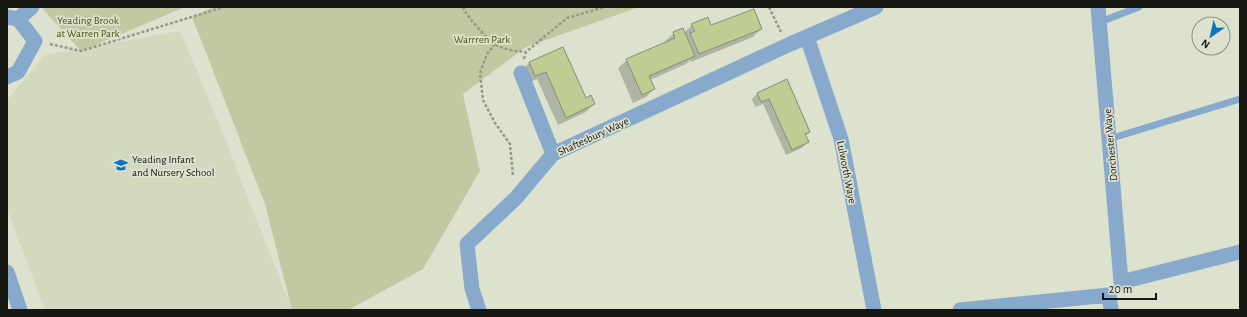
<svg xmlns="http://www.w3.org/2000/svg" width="1247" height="317" viewBox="0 0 1247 317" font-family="'Alegreya Sans',sans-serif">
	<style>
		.built { fill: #d2d9bf }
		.green { fill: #c0c9a2 }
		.shadow { fill: #0003 }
		.building { fill: #bfcd92; stroke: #888c7b }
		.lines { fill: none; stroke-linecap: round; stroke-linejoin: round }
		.path { stroke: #95998b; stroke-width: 2.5; stroke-dasharray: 3 2; stroke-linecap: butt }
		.lane { stroke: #87a9cc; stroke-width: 7 }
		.street { stroke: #87a9cc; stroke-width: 15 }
		.labels { text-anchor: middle; stroke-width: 3.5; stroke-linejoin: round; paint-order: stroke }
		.park-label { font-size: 11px; fill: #46510f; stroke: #dde2cf }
		.street-label { font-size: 11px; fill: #151710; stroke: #dde2cf }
		.poi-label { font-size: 11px; fill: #151710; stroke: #dde2cf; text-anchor: start }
	</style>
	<rect width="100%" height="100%" fill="#dde2cf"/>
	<path class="built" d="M 180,31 L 218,121 L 292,310 L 45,310 L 7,209 L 7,100 L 45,55 Z"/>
	<path class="green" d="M 41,7 L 185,7 L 81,51 Z
		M 214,7 L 639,7 L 526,47 L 463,94 L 480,171 L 423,269 L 348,310 L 292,310 L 265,204 L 192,17 Z"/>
	<path class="shadow" d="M 692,25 L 761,29 L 753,37 L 691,62 L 690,60 L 686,64 L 650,80 L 654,89 L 646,97 L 633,103 L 618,68 L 627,60 L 666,43 L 665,41 L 674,33 L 684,33 Z
		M 562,48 L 585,99 L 594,104 L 586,112 L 558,125 L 537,79 L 527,84 L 521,71 L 529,63 Z
		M 786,80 L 809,132 L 805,136 L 808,142 L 802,148 L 786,155 L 763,104 L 755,107 L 752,99 L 758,93 Z"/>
	<path class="building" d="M 754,9 L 762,29 L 699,54 L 690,33 L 695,31 L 691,24 L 708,17 L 711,25 Z
		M 683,28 L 695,56 L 649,76 L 655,89 L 642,95 L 626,59 L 675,38 L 673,32 Z
		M 563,47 L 586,98 L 591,95 L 595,104 L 566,118 L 546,72 L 535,76 L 529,62 Z
		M 787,79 L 810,132 L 805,134 L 809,142 L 792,150 L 769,99 L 761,102 L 757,93 Z"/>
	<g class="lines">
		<path class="path" d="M 463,7 C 466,16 488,40 496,45 C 506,50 516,51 526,52
			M 769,7 L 781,32
			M 50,44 L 81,51 L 224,7
			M 495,44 L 487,54 L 480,73 L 483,100 L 495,123 L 510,144 L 513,176
			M 524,59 L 526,52 L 567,18 L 605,7"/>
		<path class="lane" d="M 1100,22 L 1139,7
			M 1109,139 L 1240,99"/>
		<path class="street" d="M 1098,7 L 1121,282 L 1240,252
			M 7,17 L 18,19 L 35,41 L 18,72 L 7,77
			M 18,19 L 32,7
			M 807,37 L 841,139 L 874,310
			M 521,73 L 553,154
			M 7,272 L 20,310
			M 479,310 L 472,289 L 467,244 L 516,198 L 553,154 L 788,45 L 876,7
			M 960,310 L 1109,295 L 1111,310"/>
	</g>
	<defs>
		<symbol id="school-bare" viewBox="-9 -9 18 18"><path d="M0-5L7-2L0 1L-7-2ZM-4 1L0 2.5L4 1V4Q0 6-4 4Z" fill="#0d75c0" stroke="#dde2cf" stroke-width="2.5" paint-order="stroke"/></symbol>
	</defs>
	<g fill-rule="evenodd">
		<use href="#school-bare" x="111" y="155" width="20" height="20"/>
	</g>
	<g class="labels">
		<g class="park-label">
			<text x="88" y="24">Yeading Brook<tspan x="88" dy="13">at Warren Park</tspan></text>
			<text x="482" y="43">Warrren Park</text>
		</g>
		<g class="street-label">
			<text transform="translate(593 136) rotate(-25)" y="4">Shaftesbury Waye</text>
			<text transform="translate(1110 145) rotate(-95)" y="4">Dorchester Waye</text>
			<text transform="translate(847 172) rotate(79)" y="4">Lulworth Waye</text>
		</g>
		<g class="poi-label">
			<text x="132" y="163">Yeading Infant<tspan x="132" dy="13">and Nursery School</tspan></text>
		</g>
	</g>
	<rect width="1247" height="317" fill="none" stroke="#151710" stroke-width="16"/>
	<g transform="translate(1211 36) rotate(214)"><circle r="19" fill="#dde2cf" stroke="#8d9183"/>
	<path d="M0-3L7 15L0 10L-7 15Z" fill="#0d75c0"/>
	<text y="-6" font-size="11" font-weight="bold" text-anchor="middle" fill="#151710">N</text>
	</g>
	<path d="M1103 293v6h53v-6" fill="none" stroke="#151710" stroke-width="2"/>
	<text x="1109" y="293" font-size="12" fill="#151710" stroke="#dde2cf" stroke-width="3" paint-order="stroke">20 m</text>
</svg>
